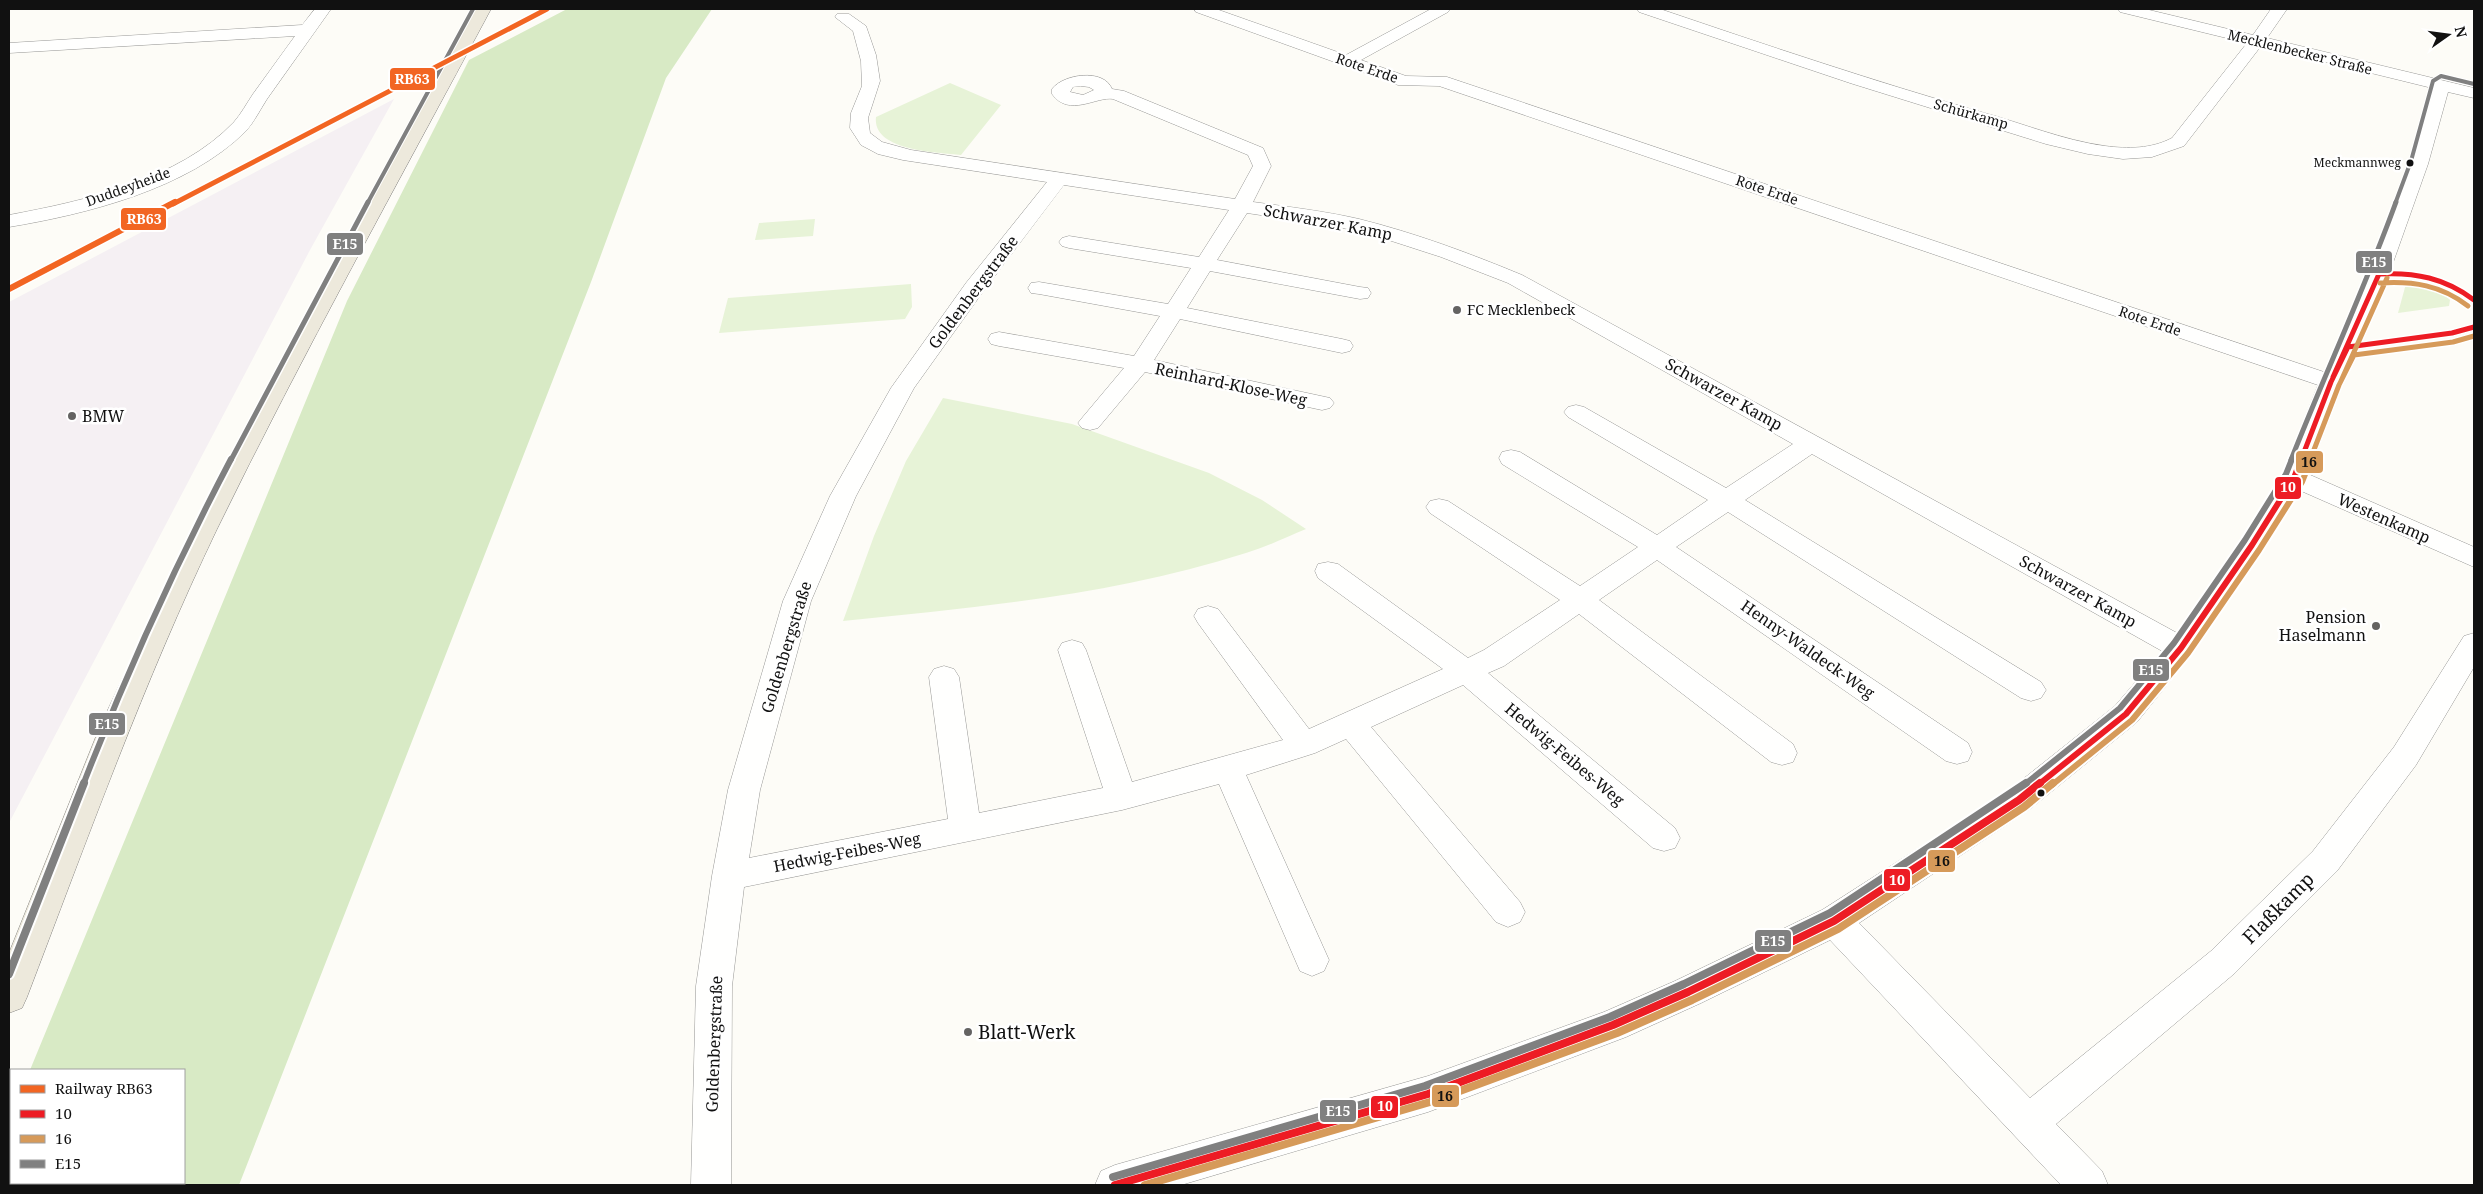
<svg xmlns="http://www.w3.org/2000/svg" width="2483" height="1194" viewBox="0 0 2483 1194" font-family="'Noto Serif',serif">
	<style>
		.industrial { fill: #f5f0f3 }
		.green { fill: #e7f3d7 }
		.forest { fill: #d8eac5 }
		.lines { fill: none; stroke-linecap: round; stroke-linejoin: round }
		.minor-casing { stroke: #979795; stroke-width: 1 }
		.major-casing { stroke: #858482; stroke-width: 1 }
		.minor { fill: #fffffe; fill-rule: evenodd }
		.major { fill: #ede9dc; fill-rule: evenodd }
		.bus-1-far2-casing { stroke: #fff; stroke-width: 8 }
		.bus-1-far1-casing { stroke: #fff; stroke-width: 10 }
		.bus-1-casing { stroke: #fff; stroke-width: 12 }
		.bus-2-far2-casing { stroke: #fff; stroke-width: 8 }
		.bus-2-far1-casing { stroke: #fff; stroke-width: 10 }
		.bus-2-casing { stroke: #fff; stroke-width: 12 }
		.bus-3-far3-casing { stroke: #fff; stroke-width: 6 }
		.bus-3-far2-casing { stroke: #fff; stroke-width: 8 }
		.bus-3-far1-casing { stroke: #fff; stroke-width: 10 }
		.bus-3-casing { stroke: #fff; stroke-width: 12 }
		.bus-1-far2 { stroke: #ed1c24; stroke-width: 5 }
		.bus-1-far1 { stroke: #ed1c24; stroke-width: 6 }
		.bus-1 { stroke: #ed1c24; stroke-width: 8 }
		.bus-2-far2 { stroke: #d69a5a; stroke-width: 5 }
		.bus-2-far1 { stroke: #d69a5a; stroke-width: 6 }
		.bus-2 { stroke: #d69a5a; stroke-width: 8 }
		.bus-3-far3 { stroke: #808080; stroke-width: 4 }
		.bus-3-far2 { stroke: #808080; stroke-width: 5 }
		.bus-3-far1 { stroke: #808080; stroke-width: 6 }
		.bus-3 { stroke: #808080; stroke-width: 8 }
		.rail-1-far1-casing { stroke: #fff; stroke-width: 8 }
		.rail-1-casing { stroke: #fff; stroke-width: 9 }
		.rail-1-far1 { stroke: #f26522; stroke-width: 5 }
		.rail-1 { stroke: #f26522; stroke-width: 6 }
		.bus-dot { fill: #111; stroke: #fff; stroke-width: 2 }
		.poi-dot { fill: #646362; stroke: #fff; stroke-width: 2 }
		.labels { text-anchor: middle; stroke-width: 5; stroke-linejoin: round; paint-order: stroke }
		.far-bus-label { font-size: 12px; fill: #111; stroke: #fff; text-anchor: end }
		.far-street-label { font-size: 14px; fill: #111; stroke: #fff }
		.far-poi-label { font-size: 14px; fill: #111; stroke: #fff; text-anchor: start }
		.street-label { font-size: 16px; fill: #111; stroke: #fff }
		.poi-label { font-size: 16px; fill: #111; stroke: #fff; text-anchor: start }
		.near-street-label { font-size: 19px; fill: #111; stroke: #fff }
		.near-poi-label { font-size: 19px; fill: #111; stroke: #fff; text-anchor: start }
		.line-badge { stroke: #fff; stroke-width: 2 }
		.badge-label { font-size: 14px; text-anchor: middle; font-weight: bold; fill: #fff }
		.pale-badge-label { font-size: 14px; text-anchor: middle; font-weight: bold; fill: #111 }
	</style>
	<rect width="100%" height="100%" fill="#fdfcf7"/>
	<path class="industrial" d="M 394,99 L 310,250 L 9,823 L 9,302 Z"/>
	<path class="green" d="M 950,83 L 1001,105 L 961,155 C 937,152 872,151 876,117 Z
		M 815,219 L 813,236 L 755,240 L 759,223 Z
		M 2407,280 L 2438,288 L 2450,300 L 2449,306 L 2398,313 Z
		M 911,284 L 912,307 L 905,319 L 719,333 L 728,298 Z
		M 943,398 L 1072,424 L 1209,473 L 1262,500 L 1306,529 C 1286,537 1267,547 1246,553 C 1115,595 979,607 843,621 L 874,536 L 906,461 Z"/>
	<path class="forest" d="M 567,9 L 712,9 L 666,78 L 591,282 L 239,1185 L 9,1185 L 9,1121 L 11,1115 L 11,1183 L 184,1183 L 184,1070 L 30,1070 L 347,301 L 469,60 Z"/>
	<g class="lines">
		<defs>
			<path id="minor" d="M 315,9 L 331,9 C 310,39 288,69 267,99 C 260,110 254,122 246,131 C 188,189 87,214 9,227 L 9,215 C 84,201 179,180 234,122 C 241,114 247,103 253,94 C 267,75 281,55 295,36 L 9,53 L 9,43 L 302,25 Z
				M 1194,9 L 1216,9 L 1346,55 L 1431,9 L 1450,9 L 1448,12 L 1361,60 L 1406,76 L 1447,77 L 2324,372 L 2369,274 L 2410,164 L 2432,88 L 2261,46 L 2184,146 L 2152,157 L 2123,159 L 2088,154 L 2046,144 L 1850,83 L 1639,12 L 1637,9 L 1660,9 C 1766,45 1873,81 1981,112 C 2022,123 2062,140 2105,146 C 2128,149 2151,149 2172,138 L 2247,43 L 2120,12 L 2118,9 L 2145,9 L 2253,35 L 2271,9 L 2287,9 L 2267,38 L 2474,88 L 2474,98 L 2448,92 L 2428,164 L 2389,274 L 2343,382 L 2308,474 L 2474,547 L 2474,567 L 2299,490 L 2261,551 L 2191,655 L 2137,722 L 2030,809 L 1859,923 L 2030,1098 L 2211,951 L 2313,851 L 2394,747 L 2464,636 L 2474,633 L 2474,667 L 2416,765 L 2337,871 L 2235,973 L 2056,1124 L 2102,1171 L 2108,1185 L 2061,1185 L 1830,940 L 1701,1003 L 1626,1037 L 1428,1112 L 1181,1185 L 1095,1185 L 1101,1171 L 1115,1165 L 1428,1076 L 1604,1012 L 1675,981 L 1822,910 L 2008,791 L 2115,706 L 2162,651 L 1812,454 L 1745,500 L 2041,682 L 2046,690 L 2041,698 L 2031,701 L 2021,698 L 1728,512 L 1676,547 L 1968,743 L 1972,752 L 1968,761 L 1957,764 L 1946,761 L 1657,560 L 1599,600 L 1793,744 L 1797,753 L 1793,762 L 1782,765 L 1771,762 L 1579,614 L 1504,666 L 1488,673 L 1675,828 L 1680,838 L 1675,848 L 1664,851 L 1653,848 L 1463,685 L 1371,727 L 1520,902 L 1525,912 L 1520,922 L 1508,927 L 1496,922 L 1346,739 L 1315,753 L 1246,775 L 1329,960 L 1324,971 L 1312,976 L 1300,971 L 1219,784 L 1122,810 L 744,887 L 732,986 L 731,1185 L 691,1185 L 696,986 L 712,876 L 728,790 L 783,601 L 830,496 L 891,388 L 966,283 L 1047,182 L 903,160 L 878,154 L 861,145 L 850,128 L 851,113 L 862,86 L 861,61 L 853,31 L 835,17 L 837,14 L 849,14 L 866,26 L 876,55 L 880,81 L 868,118 L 870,133 L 882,142 L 911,150 L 1235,199 L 1253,166 L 1248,155 L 1113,99 C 1097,96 1069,118 1052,94 L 1052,89 C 1063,74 1104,68 1112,89 L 1124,91 L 1263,148 L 1271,166 L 1253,202 C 1289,207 1324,211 1359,219 C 1415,233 1469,253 1522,275 L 2177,633 L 2243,539 L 2281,478 L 2318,385 L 1439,86 L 1398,85 L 1196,12 ZM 1081,86 L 1089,87 L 1094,90 L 1083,95 L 1070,92 L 1073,87 ZM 1064,185 L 1229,210 L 1199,257 L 1069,236 L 1062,238 L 1059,242 L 1062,246 L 1069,248 L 1191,268 L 1168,304 L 1039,282 L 1031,283 L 1028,288 L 1031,293 L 1039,294 L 1160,316 L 1134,356 L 999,332 L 991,334 L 988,339 L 991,344 L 999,346 L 1124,368 L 1082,418 L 1078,423 L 1082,428 L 1090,430 L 1098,428 L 1145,372 L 1322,410 L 1330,408 L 1334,403 L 1330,398 L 1154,360 L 1180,319 L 1342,353 L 1350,351 L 1353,346 L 1350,341 L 1342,339 L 1187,308 L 1210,271 L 1360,299 L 1368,298 L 1371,293 L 1368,288 L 1360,287 L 1217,260 L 1247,213 L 1334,226 L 1373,235 L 1441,257 L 1508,283 L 1793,444 L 1726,488 L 1584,407 L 1576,405 L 1568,407 L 1564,412 L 1568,417 L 1708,500 L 1657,535 L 1520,452 L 1511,450 L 1502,452 L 1499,458 L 1502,464 L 1638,547 L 1580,586 L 1448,501 L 1439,499 L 1430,501 L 1426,507 L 1430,513 L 1560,600 L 1484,650 L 1468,658 L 1338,564 L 1328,562 L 1318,564 L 1315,571 L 1318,578 L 1443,669 L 1309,729 L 1218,609 L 1208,606 L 1198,609 L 1194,616 L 1198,623 L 1283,740 L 1132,782 L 1086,650 L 1082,643 L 1072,640 L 1062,643 L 1058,650 L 1103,788 L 979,813 L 959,677 L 954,669 L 944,666 L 934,669 L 929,677 L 948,819 L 749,858 L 760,790 L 811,601 L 856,496 L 914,388 L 982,293 Z"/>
			<path id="major" d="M 475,9 L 491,9 C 399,181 303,353 217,529 C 144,681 87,840 27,997 L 22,1008 L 9,1013 L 9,953 L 99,729 L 191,530 L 316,296 Z"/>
		</defs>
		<use href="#minor" class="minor-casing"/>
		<use href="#major" class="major-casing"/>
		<use href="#minor" class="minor"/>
		<use href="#major" class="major"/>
		<defs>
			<path id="bus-1-far2" d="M 2379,274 C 2415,272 2445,278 2474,300
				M 2333,377 L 2379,274
				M 2301,460 L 2331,382 L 2348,347 L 2452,333 L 2474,327"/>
			<path id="bus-1-far1" d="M 2038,785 L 2126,714 L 2181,648 L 2252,545 L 2294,478 L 2301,459"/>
			<path id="bus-1" d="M 1115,1185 L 1428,1094 L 1613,1025 L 1688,992 L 1834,921 L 2019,800 L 2040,783"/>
			<path id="bus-2-far2" d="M 2380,283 C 2413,281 2441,285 2468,306
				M 2341,381 L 2387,278
				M 2310,460 L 2339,385 L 2354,355 L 2453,342 L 2474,336"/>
			<path id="bus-2-far1" d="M 2052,785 L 2132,720 L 2188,653 L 2259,550 L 2302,482 L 2311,459"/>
			<path id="bus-2" d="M 1145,1185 L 1430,1102 L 1617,1033 L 1692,1000 L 1838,929 L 2024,807 L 2053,783"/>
			<path id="bus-3-far3" d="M 367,204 L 473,9
				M 2395,204 L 2411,161 L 2433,81 L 2441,76 L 2474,84"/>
			<path id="bus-3-far2" d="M 231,460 L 368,202
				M 2291,460 C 2325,374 2364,290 2396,202"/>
			<path id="bus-3-far1" d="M 83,785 C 126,674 176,564 231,459
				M 2024,785 L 2120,708 L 2174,643 L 2245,540 L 2286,474 L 2292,459"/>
			<path id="bus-3" d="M 9,974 L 84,783
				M 1113,1177 L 1425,1086 L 1610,1017 L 1684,984 L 1830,913 L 2026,783"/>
		</defs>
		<use href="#bus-1-far2" class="bus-1-far2-casing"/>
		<use href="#bus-1-far1" class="bus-1-far1-casing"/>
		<use href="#bus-1" class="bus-1-casing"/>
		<use href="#bus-2-far2" class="bus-2-far2-casing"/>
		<use href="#bus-2-far1" class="bus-2-far1-casing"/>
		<use href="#bus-2" class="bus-2-casing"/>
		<use href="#bus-3-far3" class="bus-3-far3-casing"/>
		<use href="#bus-3-far2" class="bus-3-far2-casing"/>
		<use href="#bus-3-far1" class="bus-3-far1-casing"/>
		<use href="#bus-3" class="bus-3-casing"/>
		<use href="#bus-1-far2" class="bus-1-far2"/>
		<use href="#bus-1-far1" class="bus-1-far1"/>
		<use href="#bus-1" class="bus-1"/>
		<use href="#bus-2-far2" class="bus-2-far2"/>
		<use href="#bus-2-far1" class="bus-2-far1"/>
		<use href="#bus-2" class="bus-2"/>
		<use href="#bus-3-far3" class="bus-3-far3"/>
		<use href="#bus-3-far2" class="bus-3-far2"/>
		<use href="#bus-3-far1" class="bus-3-far1"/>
		<use href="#bus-3" class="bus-3"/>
		<defs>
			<path id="rail-1-far1" d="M 173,204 L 547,9"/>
			<path id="rail-1" d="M 9,289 L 175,202"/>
		</defs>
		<use href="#rail-1-far1" class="rail-1-far1-casing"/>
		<use href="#rail-1" class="rail-1-casing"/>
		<use href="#rail-1-far1" class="rail-1-far1"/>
		<use href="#rail-1" class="rail-1"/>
	</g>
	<g class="bus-dot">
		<circle cx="2410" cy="163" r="4.5"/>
		<circle cx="2041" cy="793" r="4.5"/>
	</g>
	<g class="poi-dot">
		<circle cx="1457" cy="310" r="5"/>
		<circle cx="72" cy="416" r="5"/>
		<circle cx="2376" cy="626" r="5"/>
		<circle cx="968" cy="1032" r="5"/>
	</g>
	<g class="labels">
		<g class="far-bus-label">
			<text x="2401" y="167">Meckmannweg</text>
		</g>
		<g class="far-street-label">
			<text transform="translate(2300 52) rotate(14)" y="5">Mecklenbecker Straße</text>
			<text transform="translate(1367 68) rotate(19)" y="5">Rote Erde</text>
			<text transform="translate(1971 114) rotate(16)" y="5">Schürkamp</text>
			<text transform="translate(128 187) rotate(-20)" y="5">Duddeyheide</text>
			<text transform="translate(1767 190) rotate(19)" y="5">Rote Erde</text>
			<text transform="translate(2150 321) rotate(19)" y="5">Rote Erde</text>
		</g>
		<g class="far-poi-label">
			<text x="1467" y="315">FC Mecklenbeck</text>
		</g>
		<g class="street-label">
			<text transform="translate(1328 222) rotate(11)" y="6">Schwarzer Kamp</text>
			<text transform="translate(973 292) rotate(-53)" y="6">Goldenbergstraße</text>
			<text transform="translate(1231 384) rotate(12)" y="6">Reinhard-Klose-Weg</text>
			<text transform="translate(1724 394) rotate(29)" y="6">Schwarzer Kamp</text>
			<text transform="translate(2384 518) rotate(24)" y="6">Westenkamp</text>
			<text transform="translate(2078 591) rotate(29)" y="6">Schwarzer Kamp</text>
			<text transform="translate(786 647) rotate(-73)" y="6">Goldenbergstraße</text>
			<text transform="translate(1808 649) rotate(35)" y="6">Henny-Waldeck-Weg</text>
			<text transform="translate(1565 754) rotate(40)" y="6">Hedwig-Feibes-Weg</text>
			<text transform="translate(847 852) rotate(-11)" y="6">Hedwig-Feibes-Weg</text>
			<text transform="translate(714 1044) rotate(-88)" y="6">Goldenbergstraße</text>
		</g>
		<g class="poi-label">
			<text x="82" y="422">BMW</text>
			<text x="2366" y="623" text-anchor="end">Pension<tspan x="2366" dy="18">Haselmann</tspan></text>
		</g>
		<g class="near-street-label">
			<text transform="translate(2278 908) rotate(-45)" y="7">Flaßkamp</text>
		</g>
		<g class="near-poi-label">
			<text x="978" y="1039">Blatt-Werk</text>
		</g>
	</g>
	<g class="line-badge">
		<rect x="389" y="67" width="47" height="24" rx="5" fill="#f26522"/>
		<rect x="120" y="207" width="47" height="24" rx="5" fill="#f26522"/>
		<rect x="326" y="232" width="38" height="24" rx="5" fill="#808080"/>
		<rect x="2355" y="250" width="38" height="24" rx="5" fill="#808080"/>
		<rect x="2295" y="450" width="29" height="24" rx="5" fill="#d69a5a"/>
		<rect x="2274" y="476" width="28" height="24" rx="5" fill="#ed1c24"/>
		<rect x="2132" y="658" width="38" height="24" rx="5" fill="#808080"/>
		<rect x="88" y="712" width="38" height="24" rx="5" fill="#808080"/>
		<rect x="1927" y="849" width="29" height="24" rx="5" fill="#d69a5a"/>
		<rect x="1883" y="868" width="28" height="24" rx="5" fill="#ed1c24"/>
		<rect x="1754" y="929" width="38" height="24" rx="5" fill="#808080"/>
		<rect x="1431" y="1084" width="29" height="24" rx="5" fill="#d69a5a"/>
		<rect x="1370" y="1095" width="29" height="24" rx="5" fill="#ed1c24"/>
		<rect x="1319" y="1099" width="38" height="24" rx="5" fill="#808080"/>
	</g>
	<g class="badge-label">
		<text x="412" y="84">RB63</text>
		<text x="144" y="224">RB63</text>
		<text x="345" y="249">E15</text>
		<text x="2374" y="267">E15</text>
		<text x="2288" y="492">10</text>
		<text x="2151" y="675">E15</text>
		<text x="107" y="729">E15</text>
		<text x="1897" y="885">10</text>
		<text x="1773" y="946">E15</text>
		<text x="1385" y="1111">10</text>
		<text x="1338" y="1116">E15</text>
	</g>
	<g class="pale-badge-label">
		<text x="2309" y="467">16</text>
		<text x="1942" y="866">16</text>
		<text x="1445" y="1101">16</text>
	</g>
	<rect width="2483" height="1194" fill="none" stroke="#111111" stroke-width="20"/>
	<rect x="10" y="1069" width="175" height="115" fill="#ffffff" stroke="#a0a0a0"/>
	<rect x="20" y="1085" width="25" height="8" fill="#f26522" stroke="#a0a0a0"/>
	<text x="55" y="1094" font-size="15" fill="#111111">Railway RB63</text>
	<rect x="20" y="1110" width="25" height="8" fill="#ed1c24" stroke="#a0a0a0"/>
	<text x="55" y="1119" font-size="15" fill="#111111">10</text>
	<rect x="20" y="1135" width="25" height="8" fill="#d69a5a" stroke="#a0a0a0"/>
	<text x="55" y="1144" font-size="15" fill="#111111">16</text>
	<rect x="20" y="1160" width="25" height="8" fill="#808080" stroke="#a0a0a0"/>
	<text x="55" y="1169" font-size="15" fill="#111111">E15</text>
	<g transform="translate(2448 35) rotate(76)" stroke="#ffffff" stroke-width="4" paint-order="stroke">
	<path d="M0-4L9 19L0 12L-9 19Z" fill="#111111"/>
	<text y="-8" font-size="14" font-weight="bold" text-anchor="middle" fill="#111111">N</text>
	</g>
</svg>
